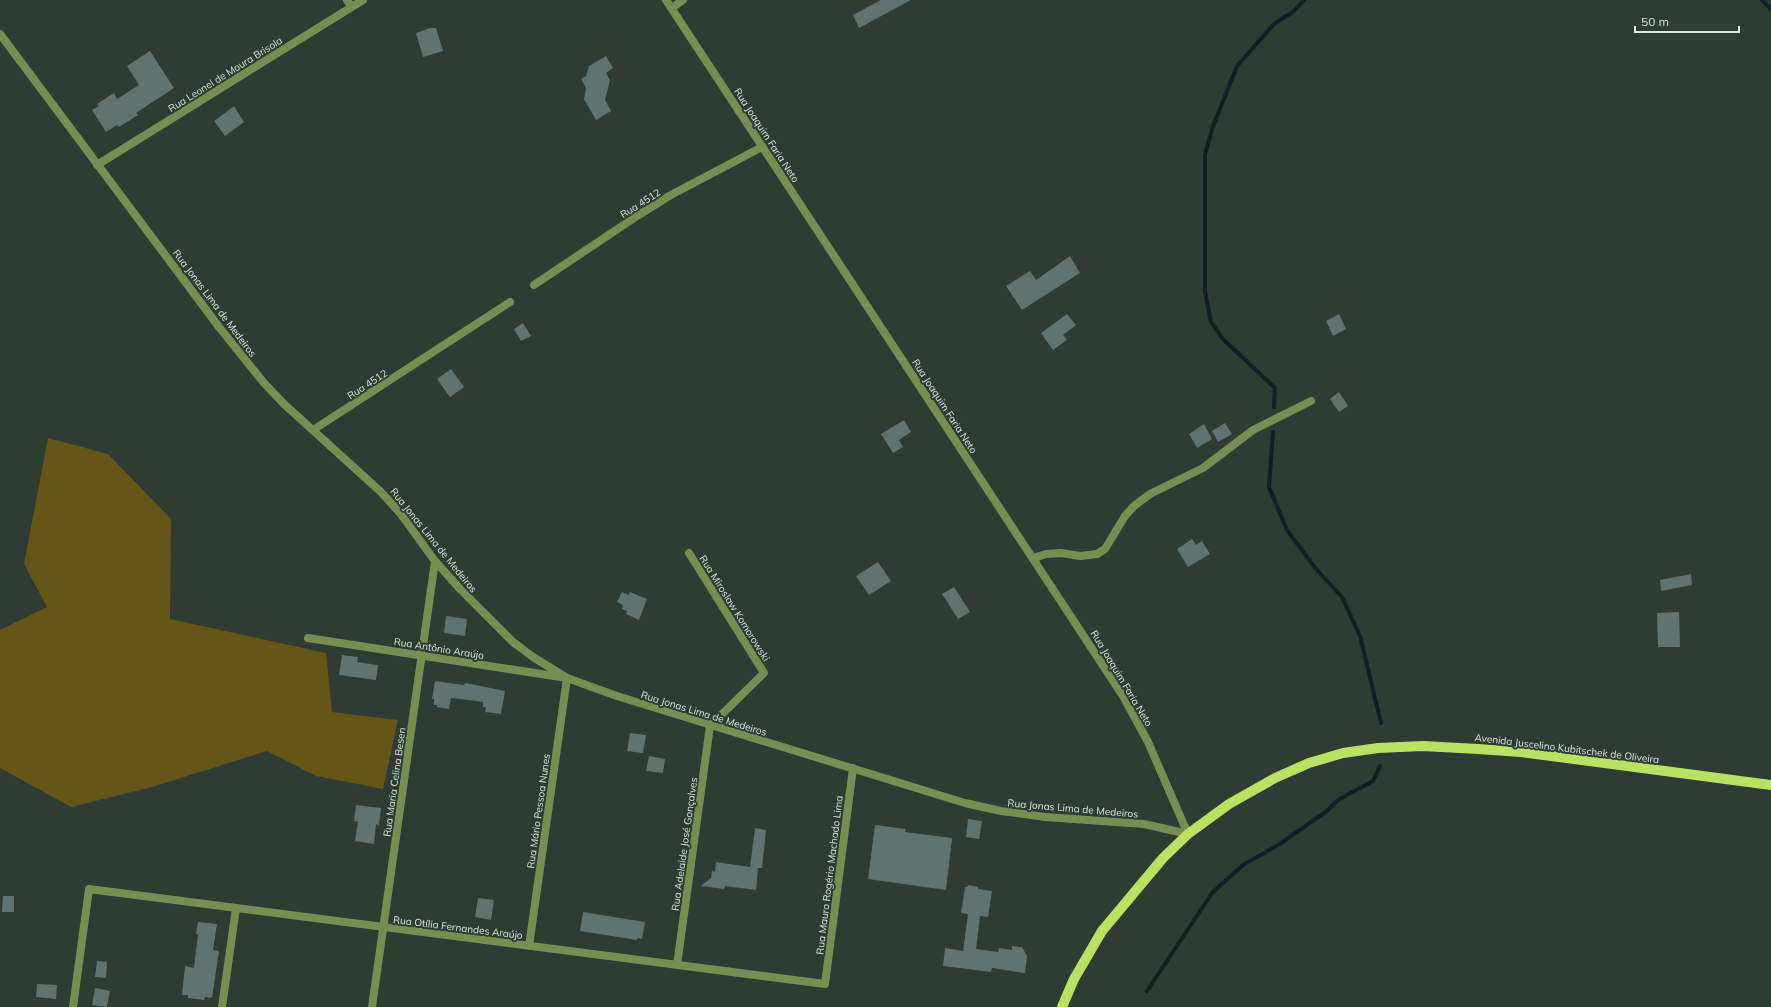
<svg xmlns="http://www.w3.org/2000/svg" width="1771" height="1007" viewBox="0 0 1771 1007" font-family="Mulish,sans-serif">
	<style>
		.green { fill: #655517 }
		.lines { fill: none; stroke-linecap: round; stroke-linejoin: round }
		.stream { stroke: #0e2025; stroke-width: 4 }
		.building { fill: #5f7370 }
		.minor { stroke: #798d53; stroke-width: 8 }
		.primary { stroke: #b9e263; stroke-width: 10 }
		.labels { text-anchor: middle; stroke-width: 4; stroke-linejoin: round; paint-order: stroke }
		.street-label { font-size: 10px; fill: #dce5df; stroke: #2e3c33 }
	</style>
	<rect width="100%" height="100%" fill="#2e3c33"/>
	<path class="green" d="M 48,438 L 108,454 L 171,519 L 170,619 L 326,653 L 332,712 L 398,720 L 383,789 L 316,776 L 267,751 L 152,787 L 71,807 L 0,768 L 0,630 L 47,607 L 24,564 Z"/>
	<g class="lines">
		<path class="stream" d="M 1762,0 L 1771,9
			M 1274,407 L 1275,388 L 1223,339 L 1211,322 L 1205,291 L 1205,155 L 1212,129 L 1237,66 L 1274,24 L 1294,11 L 1304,0
			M 1273,432 L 1269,487 L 1287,530 L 1316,569 L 1342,597 L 1360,636 L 1381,723
			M 1147,991 L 1212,893 L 1243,865 L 1280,844 L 1328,810 L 1338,800 L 1373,781 L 1380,766"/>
	</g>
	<path class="building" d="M 881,0 L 911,0 L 859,28 L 853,15 Z
		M 430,28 L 436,28 L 443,51 L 423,57 L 416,33 Z
		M 150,51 L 174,88 L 136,113 L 138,115 L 119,127 L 117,125 L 106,132 L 92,110 L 99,106 L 97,104 L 114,93 L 117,99 L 139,85 L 127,66 Z
		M 606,56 L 613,68 L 606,73 L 610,80 L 605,100 L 611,111 L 596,120 L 584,99 L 586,88 L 581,79 L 586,76 L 589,66 Z
		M 234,106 L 244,122 L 225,136 L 214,121 Z
		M 1070,256 L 1080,273 L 1022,310 L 1006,286 L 1030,271 L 1036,280 Z
		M 1067,314 L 1076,325 L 1063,335 L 1067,340 L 1053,350 L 1041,333 Z
		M 1339,314 L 1346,329 L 1333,336 L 1326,321 Z
		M 523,323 L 531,336 L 521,341 L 514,329 Z
		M 451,369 L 464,387 L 450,397 L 437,379 Z
		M 1339,392 L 1348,406 L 1339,412 L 1330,399 Z
		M 904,420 L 911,432 L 899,440 L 903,447 L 893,453 L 881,434 Z
		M 1225,423 L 1232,434 L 1218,442 L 1212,431 Z
		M 1204,424 L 1212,439 L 1197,448 L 1189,434 Z
		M 1192,539 L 1196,545 L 1202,541 L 1210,554 L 1188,567 L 1177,549 Z
		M 878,562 L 891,581 L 869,595 L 856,576 Z
		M 1691,574 L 1692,585 L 1661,591 L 1660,580 Z
		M 954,587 L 970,612 L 958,619 L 942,594 Z
		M 622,592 L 629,595 L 630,592 L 647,599 L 639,620 L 626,614 L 627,611 L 622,609 L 623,605 L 617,602 Z
		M 1679,612 L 1680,647 L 1658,647 L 1657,613 Z
		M 446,616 L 467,619 L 465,636 L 444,633 Z
		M 342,655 L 358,657 L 357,662 L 378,665 L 376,680 L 339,675 Z
		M 435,681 L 463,685 L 466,683 L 505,691 L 501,714 L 485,712 L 486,707 L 483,707 L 483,702 L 461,699 L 451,698 L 449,709 L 437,707 L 437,705 L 434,705 L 434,699 L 432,699 Z
		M 630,733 L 646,735 L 643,753 L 627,751 Z
		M 649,756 L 665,759 L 663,773 L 646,771 Z
		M 356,805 L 381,808 L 379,825 L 376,824 L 374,844 L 355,841 L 358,822 L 354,821 Z
		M 968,819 L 982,821 L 979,839 L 966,837 Z
		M 875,825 L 906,829 L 905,832 L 952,838 L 946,890 L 868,879 Z
		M 755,828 L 766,830 L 762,868 L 758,868 L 756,890 L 725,886 L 724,889 L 701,886 L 711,878 L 712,871 L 715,872 L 716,862 L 750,867 Z
		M 968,885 L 978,887 L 978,889 L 992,891 L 988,917 L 980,916 L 976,949 L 998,952 L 999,948 L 1012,950 L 1012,946 L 1022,947 L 1027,956 L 1025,973 L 992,968 L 991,972 L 943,966 L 945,948 L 963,951 L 968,914 L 961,913 L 965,887 L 967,887 Z
		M 3,896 L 14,896 L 14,912 L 2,912 Z
		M 478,898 L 494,900 L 491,920 L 475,917 Z
		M 583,912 L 645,922 L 642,939 L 637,938 L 637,940 L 580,931 Z
		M 198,922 L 217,924 L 213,950 L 219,951 L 212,998 L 205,997 L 204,1000 L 188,998 L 188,995 L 182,995 L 185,966 L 194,968 L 198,934 L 196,934 Z
		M 97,961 L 107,962 L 106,978 L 95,977 Z
		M 37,984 L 57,985 L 56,999 L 36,997 Z
		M 95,988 L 110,991 L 107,1007 L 92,1005 Z"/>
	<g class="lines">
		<path class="minor" d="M 347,0 L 352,7
			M 666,0 L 1123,696 L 1148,742 L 1188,834
			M 672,8 L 683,0
			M 0,34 L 219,327 L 264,383 L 284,404 L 381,492 L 400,513 L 435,561 L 461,590 L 513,642 L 533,657 L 567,678 L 617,696 L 965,803 L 1001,811 L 1045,817 L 1144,824 L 1188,834
			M 97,165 L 363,0
			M 534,285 L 637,216 L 669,196 L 762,147
			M 313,430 L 510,302
			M 1034,558 L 1046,554 L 1061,553 L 1080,556 L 1097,554 L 1105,549 L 1125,516 L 1134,506 L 1150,494 L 1203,468 L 1253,430 L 1311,401
			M 308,638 L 567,678 L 529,946
			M 677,965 L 710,726 L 764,673 L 689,553
			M 73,1007 L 89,889 L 825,984 L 853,768
			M 222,1007 L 236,908
			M 372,1007 L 435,561"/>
		<path class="primary" d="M 1062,1007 L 1074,979 L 1102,931 L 1163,858 L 1188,834 L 1229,804 L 1275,778 L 1309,763 L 1343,753 L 1378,748 L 1423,746 L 1478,749 L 1521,752 L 1771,785"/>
	</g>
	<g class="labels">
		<g class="street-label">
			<text transform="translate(225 74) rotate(-32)" y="4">Rua Leonel de Moura Brisola</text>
			<text transform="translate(767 135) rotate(57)" y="4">Rua Joaquim Faria Neto</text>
			<text transform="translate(640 203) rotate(-32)" y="4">Rua 4512</text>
			<text transform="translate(215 303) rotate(53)" y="4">Rua Jonas Lima de Medeiros</text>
			<text transform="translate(367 384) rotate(-33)" y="4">Rua 4512</text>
			<text transform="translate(945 406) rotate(57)" y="4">Rua Joaquim Faria Neto</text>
			<text transform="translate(434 540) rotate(51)" y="4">Rua Jonas Lima de Medeiros</text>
			<text transform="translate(735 608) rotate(58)" y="4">Rua Miroslaw Komorowski</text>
			<text transform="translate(439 648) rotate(9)" y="4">Rua Antônio Araújo</text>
			<text transform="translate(1122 678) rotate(59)" y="4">Rua Joaquim Faria Neto</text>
			<text transform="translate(704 713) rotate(17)" y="4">Rua Jonas Lima de Medeiros</text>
			<text transform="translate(1567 748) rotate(7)" y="4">Avenida Juscelino Kubitschek de Oliveira</text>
			<text transform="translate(394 782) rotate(-82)" y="4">Rua Maria Celina Besen</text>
			<text transform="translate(1073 808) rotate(5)" y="4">Rua Jonas Lima de Medeiros</text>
			<text transform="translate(538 811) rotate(-82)" y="4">Rua Mário Pessoa Nunes</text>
			<text transform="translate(684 844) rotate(-82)" y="4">Rua Adelaide José Gonçalves</text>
			<text transform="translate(829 875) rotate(-83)" y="4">Rua Mauro Rogério Machado Lima</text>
			<text transform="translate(458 927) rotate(7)" y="4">Rua Otília Fernandes Araújo</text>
		</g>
	</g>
	<path d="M1635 26v6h104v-6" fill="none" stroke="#dce5df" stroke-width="2"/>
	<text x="1641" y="26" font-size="12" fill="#dce5df" stroke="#2e3c33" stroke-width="3" paint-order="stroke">50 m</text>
</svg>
